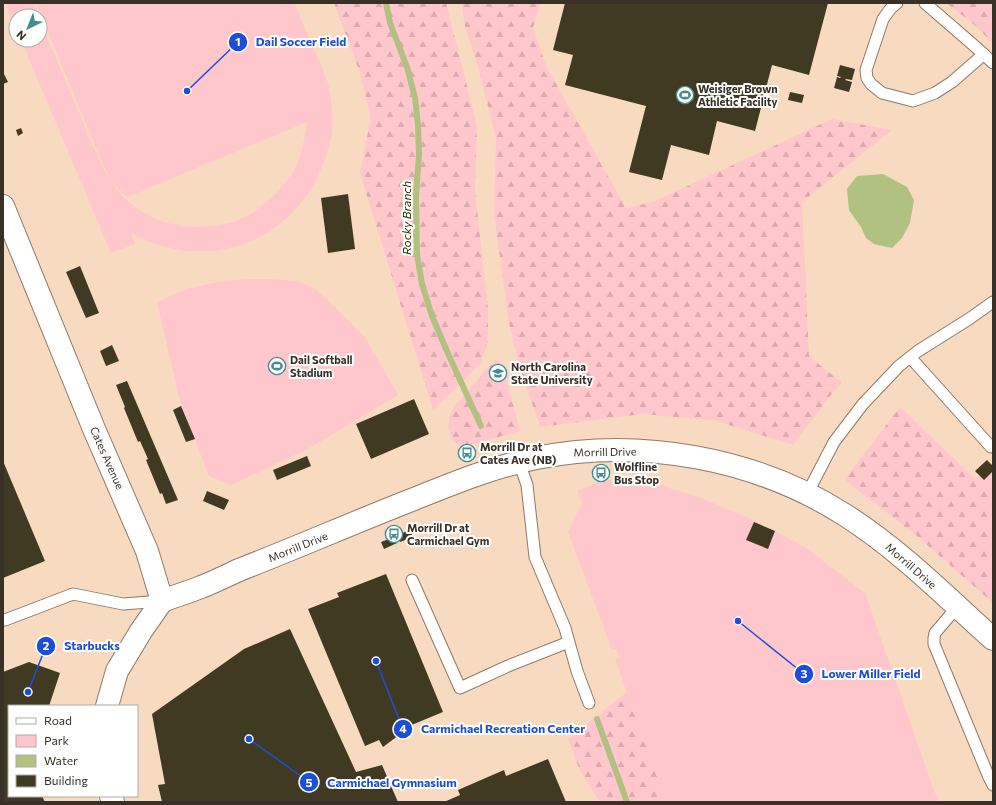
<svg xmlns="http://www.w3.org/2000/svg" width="996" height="805" viewBox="0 0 996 805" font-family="Commissioner,sans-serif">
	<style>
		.built { fill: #f7dabf; fill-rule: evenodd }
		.green { fill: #ffc7cc }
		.forest { fill: url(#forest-firs) }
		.water { fill: #b1c180 }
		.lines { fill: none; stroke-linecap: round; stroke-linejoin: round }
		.stream { stroke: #b1c180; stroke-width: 6 }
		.building { fill: #413a23 }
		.service-casing { stroke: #8f7a67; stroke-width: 13 }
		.tertiary-casing { stroke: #8f7a67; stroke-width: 24 }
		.service { stroke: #fff; stroke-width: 11 }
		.tertiary { stroke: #fff; stroke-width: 22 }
		.labels { text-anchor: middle; stroke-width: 4; stroke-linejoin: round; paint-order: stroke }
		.poi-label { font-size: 11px; font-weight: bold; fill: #393028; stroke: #fff; text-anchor: start }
		.street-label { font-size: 11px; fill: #393028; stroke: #fff }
		.water-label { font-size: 12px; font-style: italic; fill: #2d3603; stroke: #fff }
		.leader { fill: none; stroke: #1d4ed8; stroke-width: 1.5 }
		.callout-dot { fill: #1d4ed8; stroke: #fff; stroke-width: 1.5 }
		.mark-label { font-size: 12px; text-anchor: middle; font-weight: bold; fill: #fff }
		.callout-label { font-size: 12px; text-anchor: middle; font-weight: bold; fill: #1d4ed8; stroke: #fff; stroke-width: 4; stroke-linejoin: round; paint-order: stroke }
	</style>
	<defs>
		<pattern id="forest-firs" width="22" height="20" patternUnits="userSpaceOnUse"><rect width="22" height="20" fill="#ffc7cc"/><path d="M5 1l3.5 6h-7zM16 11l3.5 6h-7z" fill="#dbabaf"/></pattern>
	</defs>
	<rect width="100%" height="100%" fill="#fbe4cf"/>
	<path class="built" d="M 3,3 L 993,3 L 993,802 L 3,802 ZM 16,16 L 40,16 L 40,40 L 16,40 ZM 9,706 L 137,706 L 137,796 L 9,796 Z"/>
	<path class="green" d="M 5,3 L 33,3 L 38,16 L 16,16 L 16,29 Z
		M 36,3 L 294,3 C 302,21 309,38 317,56 C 321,66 326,77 329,87 C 332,102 333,118 332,132 C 330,147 324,162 318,176 C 283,248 200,272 131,233 L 135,244 L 111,253 L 21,40 L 40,40 L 40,20 L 100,162 C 111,183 122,200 143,212 C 168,228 199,230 228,223 C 234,222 240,220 245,217 C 253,213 260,207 267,201 C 277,193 286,183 293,172 C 301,157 305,139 307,122 L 127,197 L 113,183 L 102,163 Z
		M 245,279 L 270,279 L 297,281 L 317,290 L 365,337 L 398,395 L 306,450 L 231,485 L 209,476 L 180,401 L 157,302 L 184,290 L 213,283 Z
		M 604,480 L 645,481 L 699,497 L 753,520 L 805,547 L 865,593 L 938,802 L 666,802 L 615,659 L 620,658 L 616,649 L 612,650 L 568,532 L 582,504 L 577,491 Z"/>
	<path class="forest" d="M 334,3 L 446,3 L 477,126 L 475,190 L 488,310 L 488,342 L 480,364 L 445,399 L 433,410 L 360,173 L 371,117 L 359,70 Z
		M 462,3 L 540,3 L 533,28 L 546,66 L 626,208 L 653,202 L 832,119 L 892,130 L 802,202 L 809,356 L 841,382 L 793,445 L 716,421 L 643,414 L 540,427 L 518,362 L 509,323 L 494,214 L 496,139 L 479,70 L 464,23 Z
		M 946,3 L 993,3 L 993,43 L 970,21 Z
		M 495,360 L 498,360 L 503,366 L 520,431 L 462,447 L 459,446 L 454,442 L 451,437 L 448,426 L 450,416 L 457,403 Z
		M 900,407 L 974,478 L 990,473 L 993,476 L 993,603 L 917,536 L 852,486 L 845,479 Z
		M 627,692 L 666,802 L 600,802 L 580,771 L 568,739 Z"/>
	<path class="water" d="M 883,174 L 907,187 L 914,200 L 910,223 L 902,238 L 892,248 L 874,244 L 866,238 L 861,227 L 849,210 L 847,189 L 857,176 Z"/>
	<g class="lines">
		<path class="stream" d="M 386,3 L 390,23 L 407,67 L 415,98 L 418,125 L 419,154 L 416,196 L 417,254 L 422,284 L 432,316 L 446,349 L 481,426
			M 597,719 L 627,802"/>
	</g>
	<path class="building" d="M 565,3 L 828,3 L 809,75 L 772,65 L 755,131 L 717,121 L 709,155 L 671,145 L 662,180 L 629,172 L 646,106 L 565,85 L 573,55 L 553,50 Z
		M 840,65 L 855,69 L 852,80 L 846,79 L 845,80 L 852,82 L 849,92 L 834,88 L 837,77 L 840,78 L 841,77 L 837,76 Z
		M 3,72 L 8,82 L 3,84 Z
		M 790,92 L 804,95 L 802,103 L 788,100 Z
		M 21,128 L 23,133 L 18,136 L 16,130 Z
		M 348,194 L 355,249 L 328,253 L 321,198 Z
		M 80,266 L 99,313 L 86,318 L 66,272 Z
		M 112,345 L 119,361 L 106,366 L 100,351 Z
		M 127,381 L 178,500 L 166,504 L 162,493 L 160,494 L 146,460 L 148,459 L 140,441 L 138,442 L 124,408 L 125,407 L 116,385 Z
		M 414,399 L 429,434 L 371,459 L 356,424 Z
		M 181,406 L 195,439 L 186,442 L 173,410 Z
		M 307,456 L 311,466 L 277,480 L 273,470 Z
		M 987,460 L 993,466 L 993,471 L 984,480 L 975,471 Z
		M 3,461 L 45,561 L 3,578 Z
		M 207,491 L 229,500 L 224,510 L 203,501 Z
		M 754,522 L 775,531 L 768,549 L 746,540 Z
		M 410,530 L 413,537 L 400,542 L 397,535 Z
		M 394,537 L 397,543 L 384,549 L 381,542 Z
		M 386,574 L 443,712 L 397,731 L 399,735 L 383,747 L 379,740 L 365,746 L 308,609 L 339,597 L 337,593 Z
		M 290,629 L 356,772 L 382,765 L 398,802 L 162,802 L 158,785 L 165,784 L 152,714 L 244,649 Z
		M 29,662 L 60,673 L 49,706 L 9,706 L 9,796 L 42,796 L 45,802 L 3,802 L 3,672 Z
		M 548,759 L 566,802 L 444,802 L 460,795 L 458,790 L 504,770 L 506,776 Z"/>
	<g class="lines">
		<defs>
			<path id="service" d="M 897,3 L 891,8 L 883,19 L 866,70 L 867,78 L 871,84 L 882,93 L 913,101 L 935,93 L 952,82 L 984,54
				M 925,3 L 978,49 L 993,63
				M 910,357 L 991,447
				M 519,462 L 527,485 L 535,557 L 565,628 L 577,671 L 589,703
				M 807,494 L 834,442 L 863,404 L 899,366 L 918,351 L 969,319 L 993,302
				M 412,580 L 460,688 L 508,666 L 569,642
				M 958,606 L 935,633 L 934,638 L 934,644 L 988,775 L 993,785
				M 5,620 L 73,594 L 123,604 L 162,601"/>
			<path id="tertiary" d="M 3,206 L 94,429 L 147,551 L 162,601
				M 162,601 C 175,596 189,592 201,587 C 214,582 226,576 239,570 C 298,547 355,522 414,499 C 454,483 493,467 536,458 C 639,437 756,458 845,515 C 900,550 945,596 993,639
				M 107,706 L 117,671 L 141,631 L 162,601
				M 111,796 L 113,802"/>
		</defs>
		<use href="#service" class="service-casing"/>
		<use href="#tertiary" class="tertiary-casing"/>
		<use href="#service" class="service"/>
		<use href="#tertiary" class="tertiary"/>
	</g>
	<defs>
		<symbol id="stadium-ring" viewBox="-11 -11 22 22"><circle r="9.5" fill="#fff" stroke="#448c8f" stroke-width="1.5"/><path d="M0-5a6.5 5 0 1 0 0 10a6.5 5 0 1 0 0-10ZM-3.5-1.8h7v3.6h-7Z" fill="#448c8f"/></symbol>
		<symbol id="university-ring" viewBox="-11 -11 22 22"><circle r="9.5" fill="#fff" stroke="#448c8f" stroke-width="1.5"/><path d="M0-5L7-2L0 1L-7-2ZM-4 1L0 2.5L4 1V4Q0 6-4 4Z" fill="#448c8f"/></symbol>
		<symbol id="bus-ring" viewBox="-11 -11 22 22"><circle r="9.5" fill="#fff" stroke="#448c8f" stroke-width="1.5"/><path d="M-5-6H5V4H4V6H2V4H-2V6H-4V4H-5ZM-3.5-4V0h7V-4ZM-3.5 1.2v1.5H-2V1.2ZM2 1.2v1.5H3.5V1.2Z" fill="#448c8f"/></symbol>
	</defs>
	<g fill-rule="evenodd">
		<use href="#stadium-ring" x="675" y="85" width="20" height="20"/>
		<use href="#stadium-ring" x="267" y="356" width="20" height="20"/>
		<use href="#university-ring" x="488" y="363" width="20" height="20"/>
		<use href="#bus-ring" x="457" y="443" width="20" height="20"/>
		<use href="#bus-ring" x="591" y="463" width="20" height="20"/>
		<use href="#bus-ring" x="384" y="524" width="20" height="20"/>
	</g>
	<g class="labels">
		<g class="poi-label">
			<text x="698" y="93">Weisiger Brown<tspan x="698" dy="13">Athletic Facility</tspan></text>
			<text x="290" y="364">Dail Softball<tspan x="290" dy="13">Stadium</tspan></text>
			<text x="511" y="371">North Carolina<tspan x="511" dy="13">State University</tspan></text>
			<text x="480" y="451">Morrill Dr at<tspan x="480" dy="13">Cates Ave (NB)</tspan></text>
			<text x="614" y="471">Wolfline<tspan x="614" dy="13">Bus Stop</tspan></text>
			<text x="407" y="532">Morrill Dr at<tspan x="407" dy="13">Carmichael Gym</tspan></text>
		</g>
		<g class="street-label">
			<text transform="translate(605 452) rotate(-1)" y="4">Morrill Drive</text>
			<text transform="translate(107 458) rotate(66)" y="4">Cates Avenue</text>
			<text transform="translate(298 547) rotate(-22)" y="4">Morrill Drive</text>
			<text transform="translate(911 566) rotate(41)" y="4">Morrill Drive</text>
		</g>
		<g class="water-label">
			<text transform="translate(407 218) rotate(-90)" y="4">Rocky Branch</text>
		</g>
	</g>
	<path class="leader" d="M187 91L238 42M28 692L46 646M738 621L804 674M376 661L403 729M249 739L309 782"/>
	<g class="callout-dot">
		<circle cx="187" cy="91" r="4"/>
		<circle cx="28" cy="692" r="4"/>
		<circle cx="738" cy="621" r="4"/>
		<circle cx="376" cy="661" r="4"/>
		<circle cx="249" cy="739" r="4"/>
		<circle cx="238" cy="42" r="10"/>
		<circle cx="46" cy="646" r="10"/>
		<circle cx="804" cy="674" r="10"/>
		<circle cx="403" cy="729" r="10"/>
		<circle cx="309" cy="782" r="10"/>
	</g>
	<g class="mark-label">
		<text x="238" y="46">1</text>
		<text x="46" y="650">2</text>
		<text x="804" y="678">3</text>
		<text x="403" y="733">4</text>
		<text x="309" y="787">5</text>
	</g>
	<g class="callout-label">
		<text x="301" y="46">Dail Soccer Field</text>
		<text x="92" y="650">Starbucks</text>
		<text x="871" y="678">Lower Miller Field</text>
		<text x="503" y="733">Carmichael Recreation Center</text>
		<text x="392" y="787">Carmichael Gymnasium</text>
	</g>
	<rect width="996" height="805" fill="none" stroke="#393028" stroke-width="8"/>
	<rect x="8" y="705" width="130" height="92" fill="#ffffff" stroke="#b0aca9"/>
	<rect x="16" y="718" width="20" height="6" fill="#ffffff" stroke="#b0aca9"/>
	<text x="44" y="725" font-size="12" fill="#393028">Road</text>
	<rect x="16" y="735" width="20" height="12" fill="#ffc7cc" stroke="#b0aca9"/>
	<text x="44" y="745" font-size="12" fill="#393028">Park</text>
	<rect x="16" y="755" width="20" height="12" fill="#b1c180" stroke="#b0aca9"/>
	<text x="44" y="765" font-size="12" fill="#393028">Water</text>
	<rect x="16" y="775" width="20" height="12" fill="#413a23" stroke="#b0aca9"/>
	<text x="44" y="785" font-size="12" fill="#393028">Building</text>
	<g transform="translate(28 28) rotate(223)"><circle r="19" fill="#ffffff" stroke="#b0aca9"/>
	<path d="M0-3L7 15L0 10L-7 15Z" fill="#448c8f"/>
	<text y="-6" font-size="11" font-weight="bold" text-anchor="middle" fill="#393028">N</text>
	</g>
</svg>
